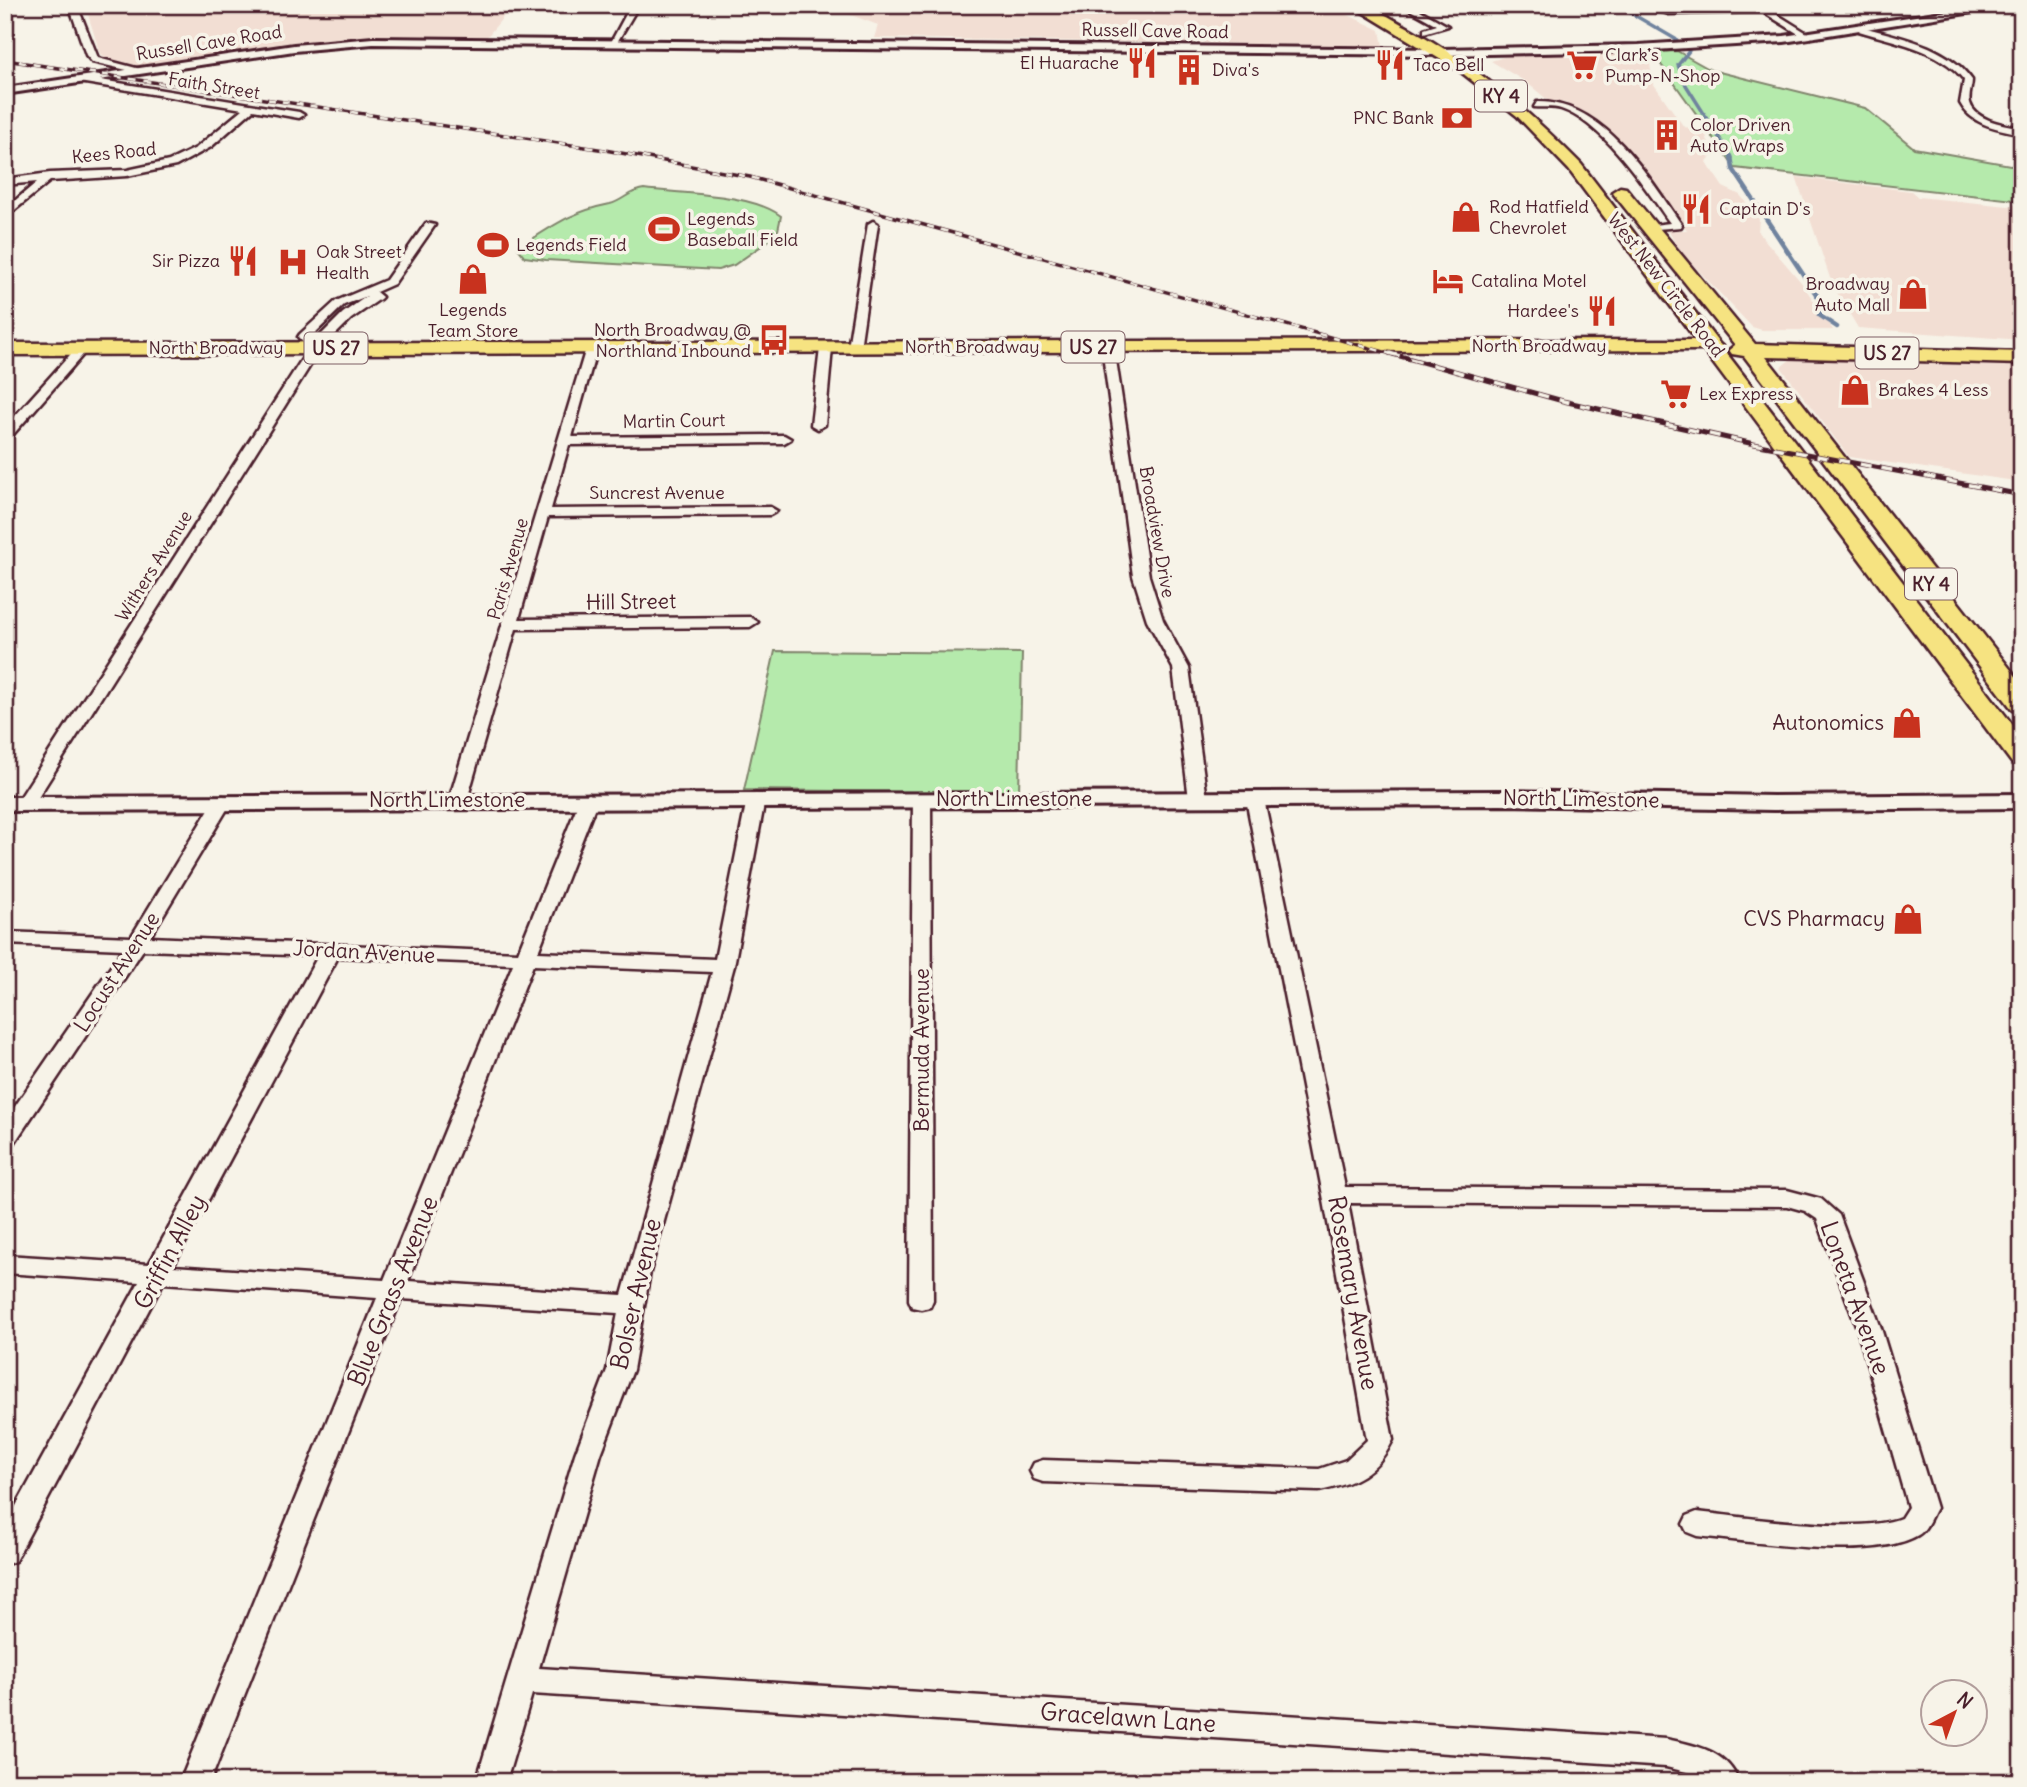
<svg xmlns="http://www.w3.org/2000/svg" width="2027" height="1787" viewBox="0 0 2027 1787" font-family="Delius,sans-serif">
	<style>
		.built { fill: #f2ded3 }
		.green { fill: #b5eaac; stroke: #80846c; stroke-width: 2 }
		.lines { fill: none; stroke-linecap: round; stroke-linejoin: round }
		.stream-far1 { stroke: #70839e; stroke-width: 3.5 }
		.stream { stroke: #70839e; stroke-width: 4.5 }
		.minor-casing { stroke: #4a1f2b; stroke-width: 5 }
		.tertiary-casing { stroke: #4a1f2b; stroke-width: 6 }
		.secondary-casing { stroke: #4a1f2b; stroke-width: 6 }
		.primary-casing { stroke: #4a1f2b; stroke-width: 5 }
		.trunk-casing { stroke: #4a1f2b; stroke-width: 5 }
		.minor { fill: #f7f3e8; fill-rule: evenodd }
		.tertiary { fill: #f7f3e8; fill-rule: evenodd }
		.secondary { fill: #f7f3e8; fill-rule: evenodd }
		.primary { fill: #f6e381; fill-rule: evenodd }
		.trunk { fill: #f6e381; fill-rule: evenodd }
		.rail-far1-casing { stroke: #4a1f2b; stroke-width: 3.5 }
		.rail-casing { stroke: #4a1f2b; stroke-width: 5 }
		.rail-far1 { stroke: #f7f3e8; stroke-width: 2.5; stroke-dasharray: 7; stroke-linecap: butt }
		.rail { stroke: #f7f3e8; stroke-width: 3.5; stroke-dasharray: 11; stroke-linecap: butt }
		.labels { text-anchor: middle; stroke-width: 7; stroke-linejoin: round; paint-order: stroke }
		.far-street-label { font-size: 18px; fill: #4a1f2b; stroke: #f7f3e8 }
		.far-poi-label { font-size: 18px; fill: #4a1f2b; stroke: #f7f3e8; text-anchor: start }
		.shield { fill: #f7f3e8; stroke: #7e5f64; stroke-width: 2 }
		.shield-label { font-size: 19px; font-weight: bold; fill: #4a1f2b }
		.street-label { font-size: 21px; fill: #4a1f2b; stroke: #f7f3e8 }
		.poi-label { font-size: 21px; fill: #4a1f2b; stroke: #f7f3e8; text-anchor: end }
		.near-street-label { font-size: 24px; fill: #4a1f2b; stroke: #f7f3e8 }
	</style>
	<rect width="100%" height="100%" fill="#f7f3e8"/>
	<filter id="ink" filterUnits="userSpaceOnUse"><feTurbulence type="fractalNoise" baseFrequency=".0143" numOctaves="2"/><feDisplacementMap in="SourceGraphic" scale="14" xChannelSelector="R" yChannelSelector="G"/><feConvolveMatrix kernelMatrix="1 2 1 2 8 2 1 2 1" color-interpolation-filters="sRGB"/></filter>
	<g filter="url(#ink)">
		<path class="built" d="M 85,5 L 513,5 L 486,38 L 382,37 L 311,41 L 146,68 L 124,65 L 107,59 L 100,53 Z
			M 824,5 L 1327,5 L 1380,30 L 1383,46 L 874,38 L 878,25 Z
			M 1648,52 L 1653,83 L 1684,127 L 1704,130 L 1713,155 L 1706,162 L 1723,187 L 1740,195 L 1759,219 L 1758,232 L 1801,282 L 1833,330 L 1762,330 L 1752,327 L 1679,250 L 1668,230 L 1687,230 L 1667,206 L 1661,191 L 1566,103 L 1549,101 L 1526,82 L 1491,61 L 1507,56 Z
			M 1796,177 L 1911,191 L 1918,197 L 2008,206 L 2022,203 L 2022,340 L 1858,328 L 1832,284 Z
			M 1819,355 L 2022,360 L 2022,482 L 1849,457 L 1781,367 L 1792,358 Z"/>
		<path class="green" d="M 1677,51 L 1711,70 L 1865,108 L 1914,148 L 2022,167 L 2022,201 L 1735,168 L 1652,52 Z
			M 644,189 C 682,194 751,193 781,216 L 777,235 L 734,265 L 718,270 L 546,260 L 525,257 L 518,248 C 553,226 570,212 610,204 C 623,201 630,190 644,189 Z
			M 775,651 L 1022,653 L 1019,793 L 744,790 Z"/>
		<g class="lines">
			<path class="stream-far1" d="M 1617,5 L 1677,40
				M 1689,51 L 1678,65 L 1686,85 L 1732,158"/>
			<path class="stream" d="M 1731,156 L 1733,169 L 1826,309 L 1819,315 L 1837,327"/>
			<defs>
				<path id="minor" d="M 69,5 L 77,5 L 98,58 L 140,69 L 140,73 L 92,62 L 86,55 Z
					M 631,5 L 639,5 L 616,44 L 610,44 Z
					M 1401,5 L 1411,5 L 1448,26 L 1424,33 L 1424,29 L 1437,25 Z
					M 1641,5 L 1669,10 L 1762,5 L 1812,36 L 1805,38 L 1763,12 L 1669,14 Z
					M 1862,27 C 1901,37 1948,46 1972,80 C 1972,87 1968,96 1970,103 C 1975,121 2007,125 2022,128 L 2022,134 C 1999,129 1972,126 1960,103 L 1964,80 C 1940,49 1894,42 1859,31 Z
					M 82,77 L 299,112 L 304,115 L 299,118 L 253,110 L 211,147 L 176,166 L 127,176 L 50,181 L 5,218 L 5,209 L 37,182 L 5,185 L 5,179 L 50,173 L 127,170 L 169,161 L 196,148 L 243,109 L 79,82 Z
					M 1537,102 C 1604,101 1648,176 1682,225 L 1681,227 L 1645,230 L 1645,226 L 1670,223 C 1645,187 1603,123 1561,109 C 1552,106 1543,108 1534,107 Z
					M 873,221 L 878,224 L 860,348 L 854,352 L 848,348 L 868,224 Z
					M 426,223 L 435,225 L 394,284 L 376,292 L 382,297 L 380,299 L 351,319 L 320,350 L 34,804 L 25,809 L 19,808 L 16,804 L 309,348 L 298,337 L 300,334 L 336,301 L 386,280 ZM 367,296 L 343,313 L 315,341 L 311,337 L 344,305 Z
					M 1108,343 L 1114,347 L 1149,576 L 1163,620 L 1189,668 L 1207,799 L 1198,804 L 1189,799 L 1173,668 L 1147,620 L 1133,576 L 1102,347 Z
					M 826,344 L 832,348 L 825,425 L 818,429 L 811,425 L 820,348 Z
					M 587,345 L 597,348 L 572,437 L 784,435 L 791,439 L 784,443 L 569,445 L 551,509 L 770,507 L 777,511 L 770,515 L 548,517 L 519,619 L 750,617 L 758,622 L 750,627 L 516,629 L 467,800 L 464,804 L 452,804 L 449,800 Z
					M 78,346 L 88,349 L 10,438 L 5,439 L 5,427 Z
					M 589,794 L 598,799 L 538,952 L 715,959 L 747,799 L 756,794 L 765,799 L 734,966 L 650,1272 L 633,1370 L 601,1454 L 539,1668 L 1666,1739 C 1697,1746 1726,1750 1739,1782 L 1705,1782 L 1695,1774 L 1666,1767 L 532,1694 L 506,1782 L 476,1782 L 575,1454 L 607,1370 L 618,1313 L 401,1299 L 210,1782 L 180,1782 L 377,1298 L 163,1283 L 15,1561 L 5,1565 L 5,1526 L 139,1282 L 5,1273 L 5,1255 L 149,1264 L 318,956 L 143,950 L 13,1145 L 5,1147 L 5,1121 L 123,949 L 5,944 L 5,932 L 131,937 L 214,801 L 223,796 L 232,801 L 150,937 L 518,952 L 580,799 ZM 338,957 L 513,964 L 384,1280 L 173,1266 ZM 533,965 L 712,972 L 622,1295 L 408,1281 Z
					M 922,794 L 931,799 L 933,1300 L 930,1307 L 921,1309 L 912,1307 L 909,1300 L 913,799 Z
					M 1255,794 L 1264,799 L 1345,1187 L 1787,1190 L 1821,1199 L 1839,1215 L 1881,1328 L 1936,1508 C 1931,1516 1926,1531 1918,1535 C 1873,1562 1750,1541 1697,1536 L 1687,1532 L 1683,1524 L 1687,1516 L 1697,1512 C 1745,1517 1860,1535 1901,1518 L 1908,1507 L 1857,1328 L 1817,1219 L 1805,1211 L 1787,1206 L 1348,1203 L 1393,1440 C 1377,1473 1354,1484 1319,1491 L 1043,1482 L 1034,1479 L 1030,1471 L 1034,1463 L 1043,1460 L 1319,1469 L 1346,1460 L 1367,1440 L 1323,1195 L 1246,799 Z"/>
				<path id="tertiary" d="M 373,38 L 1442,49 L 1447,52 L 1442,55 L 373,44 L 294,51 L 5,94 L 5,88 L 294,45 Z
					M 1500,791 L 1773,796 L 2022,794 L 2022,808 L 1773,810 L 1500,805 L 5,811 L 5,797 Z"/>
				<path id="secondary" d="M 1988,5 L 2017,5 L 1784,42 L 1638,51 L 1442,55 L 1436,52 L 1442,49 L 1638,45 L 1784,36 Z"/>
				<path id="primary" d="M 1713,340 L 1722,346 L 1720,350 L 5,355 L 5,343 Z"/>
				<path id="trunk" d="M 1351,5 C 1373,5 1390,18 1409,28 C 1475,64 1528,111 1581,164 L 2022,737 L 2022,766 L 2012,763 L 1569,170 L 1517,116 L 1461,72 Z
					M 1620,187 L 1626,188 L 1755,344 L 2022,352 L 2022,364 L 1766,357 L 2022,684 L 2022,711 L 2012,709 L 1744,356 L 1732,354 L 1729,350 L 1735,345 L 1612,192 Z"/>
			</defs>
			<use href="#minor" class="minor-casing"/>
			<use href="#tertiary" class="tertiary-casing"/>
			<use href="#secondary" class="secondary-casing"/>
			<use href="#primary" class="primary-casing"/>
			<use href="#trunk" class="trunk-casing"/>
			<use href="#minor" class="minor"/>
			<use href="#tertiary" class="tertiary"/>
			<use href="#secondary" class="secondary"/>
			<use href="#primary" class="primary"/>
			<use href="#trunk" class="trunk"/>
			<defs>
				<path id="rail-far1" d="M 5,60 L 605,150 L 750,177 L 1395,355"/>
				<path id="rail" d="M 1389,353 L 1563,401 L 1754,444 L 2022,495"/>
			</defs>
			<use href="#rail-far1" class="rail-far1-casing"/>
			<use href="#rail" class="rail-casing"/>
			<use href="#rail-far1" class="rail-far1"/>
			<use href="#rail" class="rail"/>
		</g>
	</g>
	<defs>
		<symbol id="restaurant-bare" viewBox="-9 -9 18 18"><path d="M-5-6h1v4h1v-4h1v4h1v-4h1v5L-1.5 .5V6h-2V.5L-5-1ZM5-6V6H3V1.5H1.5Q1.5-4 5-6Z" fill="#c8321e" stroke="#f7f3e8" stroke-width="2.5" paint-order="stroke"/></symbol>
		<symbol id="supermarket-bare" viewBox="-9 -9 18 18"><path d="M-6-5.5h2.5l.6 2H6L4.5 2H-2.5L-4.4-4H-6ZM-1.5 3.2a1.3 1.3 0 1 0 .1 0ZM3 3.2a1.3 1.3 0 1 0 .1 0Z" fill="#c8321e" stroke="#f7f3e8" stroke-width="2.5" paint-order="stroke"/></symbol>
		<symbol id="building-bare" viewBox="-9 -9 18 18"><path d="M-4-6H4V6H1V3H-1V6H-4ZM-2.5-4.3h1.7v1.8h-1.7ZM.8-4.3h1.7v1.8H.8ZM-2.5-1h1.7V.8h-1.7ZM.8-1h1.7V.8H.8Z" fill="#c8321e" stroke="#f7f3e8" stroke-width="2.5" paint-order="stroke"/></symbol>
		<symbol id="bank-bare" viewBox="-9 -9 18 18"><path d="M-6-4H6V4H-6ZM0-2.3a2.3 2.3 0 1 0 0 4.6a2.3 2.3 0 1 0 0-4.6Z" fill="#c8321e" stroke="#f7f3e8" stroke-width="2.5" paint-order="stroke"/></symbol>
		<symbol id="shop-bare" viewBox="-9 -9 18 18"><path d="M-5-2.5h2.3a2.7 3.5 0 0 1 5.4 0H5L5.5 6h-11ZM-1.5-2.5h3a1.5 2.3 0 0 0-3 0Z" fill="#c8321e" stroke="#f7f3e8" stroke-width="2.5" paint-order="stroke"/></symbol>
		<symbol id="stadium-bare" viewBox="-9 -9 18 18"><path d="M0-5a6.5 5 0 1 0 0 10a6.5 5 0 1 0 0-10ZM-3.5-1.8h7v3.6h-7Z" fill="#c8321e" stroke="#f7f3e8" stroke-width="2.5" paint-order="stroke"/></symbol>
		<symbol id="hospital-bare" viewBox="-9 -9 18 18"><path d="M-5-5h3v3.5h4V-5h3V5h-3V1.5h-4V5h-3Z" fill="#c8321e" stroke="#f7f3e8" stroke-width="2.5" paint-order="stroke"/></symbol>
		<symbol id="hotel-bare" viewBox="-9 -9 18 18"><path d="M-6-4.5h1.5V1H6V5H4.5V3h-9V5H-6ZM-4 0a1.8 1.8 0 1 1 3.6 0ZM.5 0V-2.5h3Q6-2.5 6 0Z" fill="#c8321e" stroke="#f7f3e8" stroke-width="2.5" paint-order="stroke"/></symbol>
		<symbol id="bus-bare" viewBox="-9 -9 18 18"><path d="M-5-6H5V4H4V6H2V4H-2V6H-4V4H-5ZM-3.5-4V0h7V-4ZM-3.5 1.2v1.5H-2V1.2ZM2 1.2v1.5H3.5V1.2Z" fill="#c8321e" stroke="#f7f3e8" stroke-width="2.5" paint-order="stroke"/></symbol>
	</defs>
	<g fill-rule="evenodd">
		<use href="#restaurant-bare" x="1120" y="41" width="44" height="44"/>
		<use href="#restaurant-bare" x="1368" y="43" width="44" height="44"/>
		<use href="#supermarket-bare" x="1560" y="43" width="44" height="44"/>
		<use href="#building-bare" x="1167" y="48" width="44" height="44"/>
		<use href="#bank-bare" x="1435" y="96" width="44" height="44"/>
		<use href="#building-bare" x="1645" y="113" width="44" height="44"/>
		<use href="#restaurant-bare" x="1674" y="187" width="44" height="44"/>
		<use href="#shop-bare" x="1444" y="195" width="44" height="44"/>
		<use href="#stadium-bare" x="642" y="207" width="44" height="44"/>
		<use href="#stadium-bare" x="471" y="223" width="44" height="44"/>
		<use href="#restaurant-bare" x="221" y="239" width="44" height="44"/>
		<use href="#hospital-bare" x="271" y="240" width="44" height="44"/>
		<use href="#shop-bare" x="451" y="257" width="44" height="44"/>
		<use href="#hotel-bare" x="1426" y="259" width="44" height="44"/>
		<use href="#shop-bare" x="1891" y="272" width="44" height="44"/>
		<use href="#restaurant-bare" x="1580" y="289" width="44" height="44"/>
		<use href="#bus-bare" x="752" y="318" width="44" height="44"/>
		<use href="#shop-bare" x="1833" y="368" width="44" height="44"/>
		<use href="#supermarket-bare" x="1654" y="372" width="44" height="44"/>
		<use href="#shop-bare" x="1885" y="701" width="44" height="44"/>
		<use href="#shop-bare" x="1886" y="897" width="44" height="44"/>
	</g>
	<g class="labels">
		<g class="far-street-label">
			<text transform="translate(1155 31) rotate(1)" y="6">Russell Cave Road</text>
			<text transform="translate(209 43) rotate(-9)" y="6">Russell Cave Road</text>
			<text transform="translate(214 86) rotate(9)" y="6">Faith Street</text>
			<text transform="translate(114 153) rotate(-6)" y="6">Kees Road</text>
			<text transform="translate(1666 285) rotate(52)" y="6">West New Circle Road</text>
			<text x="1539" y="352">North Broadway</text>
			<text x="972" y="353">North Broadway</text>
			<text x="216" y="354">North Broadway</text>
			<text transform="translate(674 421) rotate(-1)" y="6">Martin Court</text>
			<text x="657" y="499">Suncrest Avenue</text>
			<text transform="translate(1157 532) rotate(80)" y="6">Broadview Drive</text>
			<text transform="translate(154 566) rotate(-58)" y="6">Withers Avenue</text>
			<text transform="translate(508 569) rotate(-74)" y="6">Paris Avenue</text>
		</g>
		<g class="far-poi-label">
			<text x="1605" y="61">Clark's<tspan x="1605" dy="21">Pump-N-Shop</tspan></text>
			<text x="1119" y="69" text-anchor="end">El Huarache</text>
			<text x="1413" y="71">Taco Bell</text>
			<text x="1212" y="76">Diva's</text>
			<text x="1434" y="124" text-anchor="end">PNC Bank</text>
			<text x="1690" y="131">Color Driven<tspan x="1690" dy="21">Auto Wraps</tspan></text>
			<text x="1489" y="213">Rod Hatfield<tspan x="1489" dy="21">Chevrolet</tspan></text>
			<text x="1719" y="215">Captain D's</text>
			<text x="687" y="225">Legends<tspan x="687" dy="21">Baseball Field</tspan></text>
			<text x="516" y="251">Legends Field</text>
			<text x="316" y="258">Oak Street<tspan x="316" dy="21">Health</tspan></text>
			<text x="220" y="267" text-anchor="end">Sir Pizza</text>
			<text x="1471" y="287">Catalina Motel</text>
			<text x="1890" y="290" text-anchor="end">Broadway<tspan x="1890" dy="21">Auto Mall</tspan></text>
			<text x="473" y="316" text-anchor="middle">Legends<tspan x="473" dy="21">Team Store</tspan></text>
			<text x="1579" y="317" text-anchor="end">Hardee's</text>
			<text x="751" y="336" text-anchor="end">North Broadway @<tspan x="751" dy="21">Northland Inbound</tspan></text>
			<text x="1878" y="396">Brakes 4 Less</text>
			<text x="1699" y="400">Lex Express</text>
		</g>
		<g class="shield">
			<rect x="1475" y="80.5" width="52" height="31" rx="5"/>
			<rect x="1061.5" y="331.5" width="63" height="31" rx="5"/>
			<rect x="304.5" y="332.5" width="63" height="31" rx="5"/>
			<rect x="1855.5" y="337.5" width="63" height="31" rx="5"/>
			<rect x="1905" y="568.5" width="52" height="31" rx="5"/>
		</g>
		<g class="shield-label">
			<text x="1501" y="103">KY 4</text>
			<text x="1093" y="354">US 27</text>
			<text x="336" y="355">US 27</text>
			<text x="1887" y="360">US 27</text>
			<text x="1931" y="591">KY 4</text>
		</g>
		<g class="street-label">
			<text transform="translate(631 602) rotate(-1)" y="7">Hill Street</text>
			<text x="1014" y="806">North Limestone</text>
			<text transform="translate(1581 799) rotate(1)" y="7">North Limestone</text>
			<text x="447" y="807">North Limestone</text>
			<text transform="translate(364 952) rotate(3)" y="7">Jordan Avenue</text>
			<text transform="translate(117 972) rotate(-57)" y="7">Locust Avenue</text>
			<text transform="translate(922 1050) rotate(-90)" y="7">Bermuda Avenue</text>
		</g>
		<g class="poi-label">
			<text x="1884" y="730">Autonomics</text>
			<text x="1885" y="926">CVS Pharmacy</text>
		</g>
		<g class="near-street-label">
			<text transform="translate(170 1252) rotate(-62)" y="8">Griffin Alley</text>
			<text transform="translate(393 1291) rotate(-68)" y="8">Blue Grass Avenue</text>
			<text transform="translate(1353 1293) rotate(80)" y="8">Rosemary Avenue</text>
			<text transform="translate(636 1294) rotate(-77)" y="8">Bolser Avenue</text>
			<text transform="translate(1855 1298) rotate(70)" y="8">Loneta Avenue</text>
			<text transform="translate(1128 1718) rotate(4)" y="8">Gracelawn Lane</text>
		</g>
	</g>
	<rect width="2027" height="1787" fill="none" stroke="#f7f3e8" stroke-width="28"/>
	<rect x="14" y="14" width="1999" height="1759" fill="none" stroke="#4a1f2b" stroke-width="2.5" filter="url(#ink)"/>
	<g transform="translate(1954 1713) rotate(41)"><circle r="33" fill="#f7f3e8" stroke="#b29e9c" stroke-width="2"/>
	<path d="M0-5L12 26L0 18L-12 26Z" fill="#c8321e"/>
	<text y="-10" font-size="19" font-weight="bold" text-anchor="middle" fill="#4a1f2b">N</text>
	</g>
</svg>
